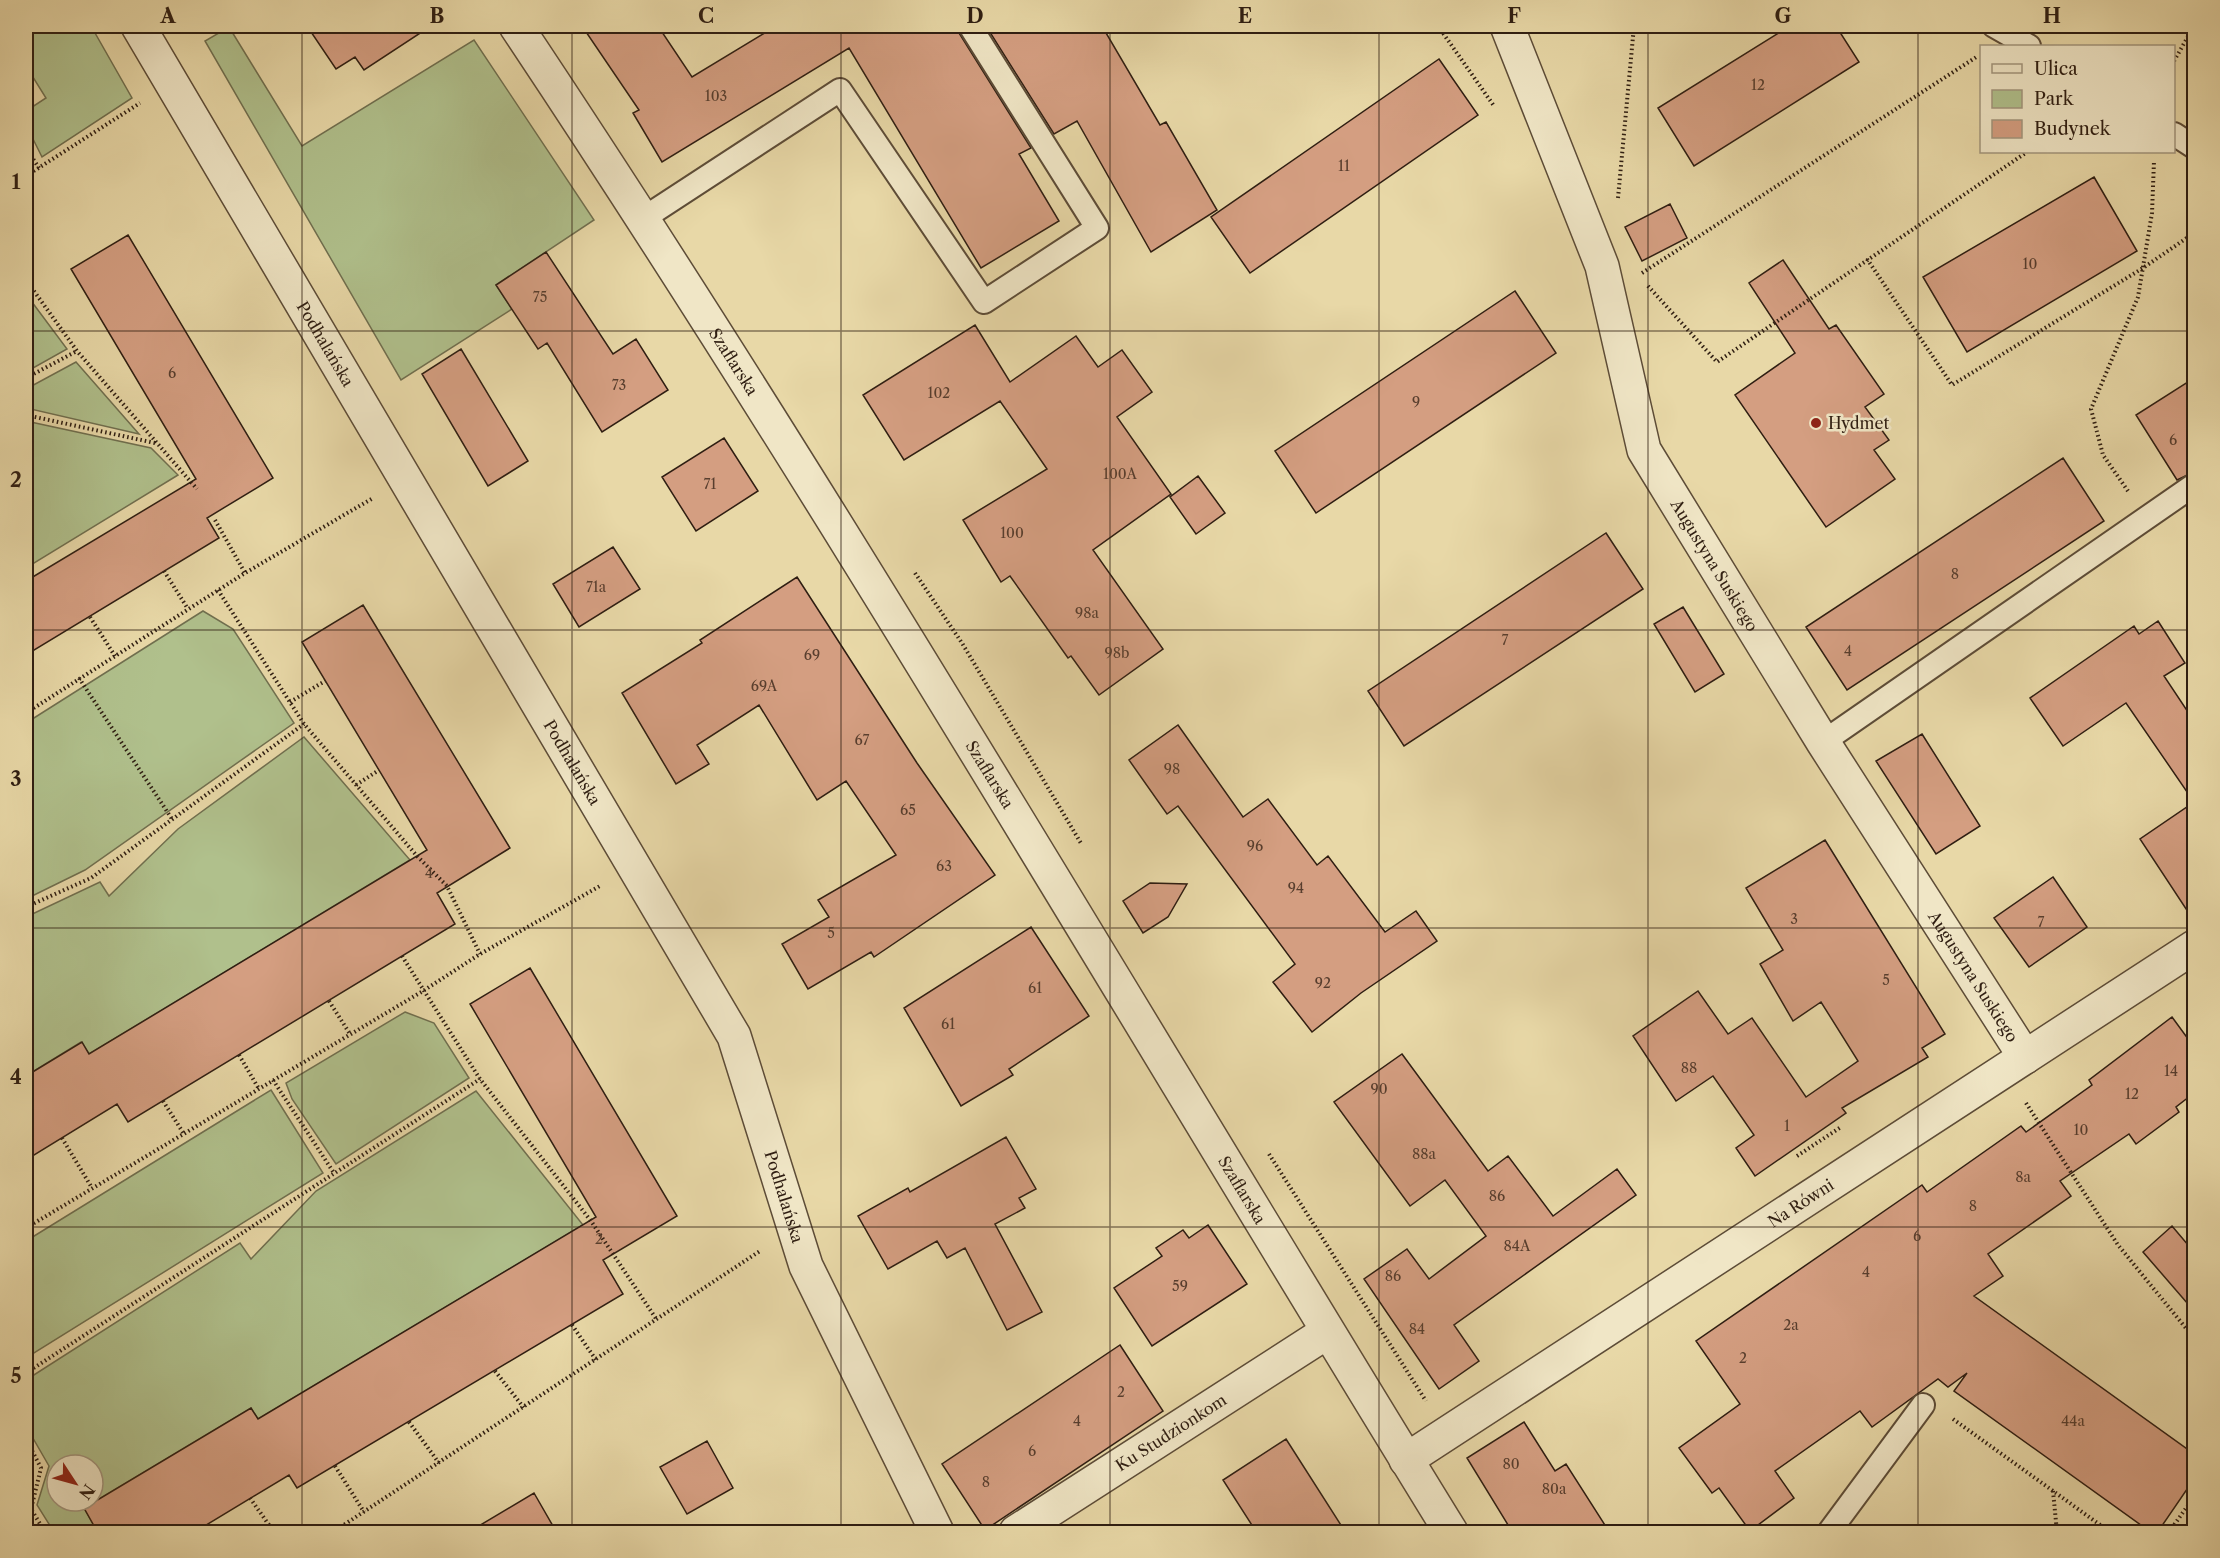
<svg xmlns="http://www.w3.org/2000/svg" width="2220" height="1558" viewBox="0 0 2220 1558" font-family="'Libre Caslon Text',serif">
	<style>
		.green { fill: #b0c08c; stroke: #706f4f; stroke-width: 1.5; fill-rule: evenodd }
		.building { fill: #d49e81; stroke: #2f1e12; stroke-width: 1.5 }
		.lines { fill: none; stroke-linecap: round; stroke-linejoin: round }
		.service-casing { stroke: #5d4c37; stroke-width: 26 }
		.minor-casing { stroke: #5d4c37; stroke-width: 36 }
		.tertiary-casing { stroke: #5d4c37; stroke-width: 36 }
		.path { stroke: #2f1e12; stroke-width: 4; stroke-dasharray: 1.5 3; stroke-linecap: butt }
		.service { stroke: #f0e6c6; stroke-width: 22 }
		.minor { stroke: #f0e6c6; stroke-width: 33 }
		.tertiary { stroke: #f0e6c6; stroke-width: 33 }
		.grid { fill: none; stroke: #2f1e12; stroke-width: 1.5; stroke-opacity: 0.55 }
		.poi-dot { fill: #8f2418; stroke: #f0e6c6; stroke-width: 2 }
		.labels { text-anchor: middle; stroke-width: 5; stroke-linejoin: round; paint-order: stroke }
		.number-label { font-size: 14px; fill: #583e2e }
		.street-label { font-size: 16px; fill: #2f1e12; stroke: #f0e6c6 }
		.poi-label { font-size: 16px; fill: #2f1e12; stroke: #f0e6c6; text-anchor: start }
		.neatline { fill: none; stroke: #2f1e12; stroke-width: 2 }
		.grid-label { font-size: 20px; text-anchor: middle; font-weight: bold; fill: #2f1e12 }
	</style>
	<rect width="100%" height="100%" fill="#e8d8a7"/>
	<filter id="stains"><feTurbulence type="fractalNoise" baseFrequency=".00333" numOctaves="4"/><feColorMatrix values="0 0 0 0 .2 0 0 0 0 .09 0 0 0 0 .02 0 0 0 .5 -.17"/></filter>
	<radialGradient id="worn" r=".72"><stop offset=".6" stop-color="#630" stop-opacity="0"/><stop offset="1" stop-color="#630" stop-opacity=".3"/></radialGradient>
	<path class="green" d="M 26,26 L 91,26 L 132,98 L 42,157 L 26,125 L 26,111 L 46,98 L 26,66 Z
		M 229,27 L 302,146 L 474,40 L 594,220 L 496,285 L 512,309 L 401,380 L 205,41 Z
		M 26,294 L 67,349 L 26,372 Z
		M 76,362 L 139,434 L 26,408 L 26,389 Z
		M 26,421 L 151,448 L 178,475 L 26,568 Z
		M 203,611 L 233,629 L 294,723 L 85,870 L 26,899 L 26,723 Z
		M 304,737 L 410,860 L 89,1054 L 81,1042 L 26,1076 L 26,917 L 100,882 L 109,896 L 178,829 Z
		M 405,1012 L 434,1023 L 469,1078 L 336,1164 L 292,1099 L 286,1083 Z
		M 271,1090 L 323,1173 L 26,1358 L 26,1241 Z
		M 476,1091 L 583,1225 L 258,1419 L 251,1408 L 84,1508 L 98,1532 L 54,1532 L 37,1505 L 49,1466 L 26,1426 L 26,1380 L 240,1243 L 251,1259 L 316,1191 ZM 57,1465 L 93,1465 L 93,1501 L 57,1501 Z"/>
	<path class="building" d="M 307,26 L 431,26 L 364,70 L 355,57 L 336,69 Z
		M 582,26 L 658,26 L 692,77 L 776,26 L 957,26 L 959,33 L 1031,148 L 1019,154 L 1059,221 L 981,268 L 849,48 L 662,162 L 633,113 L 639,110 Z
		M 986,26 L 1102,26 L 1160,125 L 1166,122 L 1217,210 L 1151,252 L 1077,121 L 1054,134 Z
		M 1790,26 L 1836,26 L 1859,62 L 1694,166 L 1658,108 Z
		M 1439,59 L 1478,115 L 1250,273 L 1211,217 Z
		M 2094,177 L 2137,251 L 1967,352 L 1923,277 Z
		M 1670,204 L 1687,238 L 1642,261 L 1625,227 Z
		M 128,235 L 273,478 L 207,518 L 219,538 L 26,655 L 26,581 L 196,479 L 71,269 Z
		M 546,252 L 613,354 L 636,339 L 668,390 L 602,432 L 547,343 L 538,349 L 496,285 Z
		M 1783,260 L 1829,329 L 1836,325 L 1884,394 L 1865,407 L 1889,440 L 1874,450 L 1895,479 L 1826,527 L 1735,395 L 1795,353 L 1749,283 Z
		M 1515,291 L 1556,353 L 1316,513 L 1275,451 Z
		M 975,325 L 1010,382 L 1076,336 L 1098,367 L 1122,350 L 1152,392 L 1117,417 L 1171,494 L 1093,550 L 1163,649 L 1099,695 L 1071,656 L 1068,658 L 1010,576 L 1001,582 L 963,520 L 1047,469 L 1000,401 L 904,460 L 863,395 Z
		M 461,349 L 528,461 L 488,486 L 422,374 Z
		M 2194,378 L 2194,472 L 2177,480 L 2136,415 Z
		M 724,438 L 758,491 L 696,531 L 662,477 Z
		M 2063,458 L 2104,521 L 1847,690 L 1806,627 Z
		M 1198,476 L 1225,513 L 1196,534 L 1170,497 Z
		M 1606,533 L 1643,589 L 1404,746 L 1368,691 Z
		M 613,547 L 640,589 L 579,627 L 553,584 Z
		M 797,577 L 917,763 L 995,875 L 874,957 L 871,952 L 808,989 L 782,944 L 829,917 L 818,900 L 896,855 L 846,781 L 817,800 L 759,705 L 697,745 L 709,764 L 676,784 L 622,693 L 702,643 L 700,640 Z
		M 363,605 L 510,848 L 437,893 L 455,924 L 128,1122 L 117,1104 L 26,1160 L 26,1076 L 82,1042 L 89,1054 L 427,850 L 302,642 Z
		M 1683,607 L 1724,674 L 1695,692 L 1654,624 Z
		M 2158,621 L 2185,663 L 2164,676 L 2194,721 L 2194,921 L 2140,839 L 2194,802 L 2126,703 L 2063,746 L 2030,698 L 2134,626 L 2139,634 Z
		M 1178,725 L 1243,817 L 1268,799 L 1317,865 L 1328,856 L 1385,932 L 1416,911 L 1437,941 L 1361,993 L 1312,1032 L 1273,982 L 1295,964 L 1178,806 L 1167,814 L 1129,760 Z
		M 1922,734 L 1980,826 L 1936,854 L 1876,761 Z
		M 1825,840 L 1945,1034 L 1922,1048 L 1928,1057 L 1842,1108 L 1846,1113 L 1755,1176 L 1736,1148 L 1754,1135 L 1713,1076 L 1676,1101 L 1633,1036 L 1698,991 L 1728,1034 L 1752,1018 L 1806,1097 L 1858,1061 L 1821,1002 L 1793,1021 L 1760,964 L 1783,950 L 1746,888 Z
		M 2053,877 L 2087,927 L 2029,967 L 1994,918 Z
		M 1150,883 L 1187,884 L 1168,917 L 1143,933 L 1123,901 Z
		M 1031,927 L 1089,1016 L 1009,1069 L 1013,1075 L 961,1106 L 904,1008 Z
		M 530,968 L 677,1216 L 603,1260 L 623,1294 L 297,1488 L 289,1475 L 193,1533 L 98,1533 L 84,1508 L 251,1408 L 258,1419 L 596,1217 L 470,1004 Z
		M 2172,1017 L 2194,1047 L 2194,1093 L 2176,1107 L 2179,1112 L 2136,1144 L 2129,1134 L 2060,1181 L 2071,1196 L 1988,1254 L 2003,1276 L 1974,1296 L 2194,1454 L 2194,1479 L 2157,1533 L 2152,1533 L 1954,1391 L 1967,1373 L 1948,1387 L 1938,1379 L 1872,1427 L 1860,1411 L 1775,1471 L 1794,1498 L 1750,1531 L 1719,1488 L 1712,1493 L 1679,1448 L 1740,1404 L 1696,1341 L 1922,1185 L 1927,1192 L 2021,1126 L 2026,1132 L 2092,1085 L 2089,1080 Z
		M 1402,1054 L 1488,1171 L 1508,1156 L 1553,1216 L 1617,1169 L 1636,1195 L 1454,1325 L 1479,1361 L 1439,1389 L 1364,1279 L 1407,1249 L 1429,1279 L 1486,1236 L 1445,1180 L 1410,1206 L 1334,1102 Z
		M 1006,1137 L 1036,1189 L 1019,1198 L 1025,1208 L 995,1224 L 1042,1312 L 1007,1330 L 965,1248 L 947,1258 L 937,1241 L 888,1269 L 858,1216 L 908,1188 L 910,1192 Z
		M 1208,1225 L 1247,1284 L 1152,1346 L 1114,1288 L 1162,1256 L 1156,1248 L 1183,1230 L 1189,1238 Z
		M 2172,1226 L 2194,1252 L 2194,1311 L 2143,1252 Z
		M 1120,1345 L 1163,1411 L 985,1530 L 942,1464 Z
		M 1524,1422 L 1555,1471 L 1566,1464 L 1610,1533 L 1513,1533 L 1467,1458 Z
		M 1286,1439 L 1346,1533 L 1257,1533 L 1223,1480 Z
		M 707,1441 L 733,1488 L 687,1514 L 660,1467 Z
		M 534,1493 L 557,1533 L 467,1533 Z"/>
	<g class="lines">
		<defs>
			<path id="service" d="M 1994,26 L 2029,46
				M 2174,134 L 2194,147
				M 644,218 L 840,90 L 984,302 L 1097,228 L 970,26
				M 1823,742 L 2194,485
				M 1829,1532 L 1923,1405"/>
			<g id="minor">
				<path id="s1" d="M 138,26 L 734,1036 L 806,1266 L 937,1532"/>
				<path id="s2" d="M 1507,26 L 1602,266 L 1644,450 L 1823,742 L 2025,1057"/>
				<path id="s3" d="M 1406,1460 L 2194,947"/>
				<path id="s4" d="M 1016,1532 L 1327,1332"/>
			</g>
			<g id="tertiary">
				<path id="s5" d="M 516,26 C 844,518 1141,1029 1451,1532"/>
			</g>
		</defs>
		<use href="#service" class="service-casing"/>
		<use href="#minor" class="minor-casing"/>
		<use href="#tertiary" class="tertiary-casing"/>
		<path class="path" d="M 1438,26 L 1494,106
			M 2174,61 L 2194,26
			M 26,148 L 39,168
			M 26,176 L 140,103
			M 1618,198 L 1634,26
			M 1867,259 L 1952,385 L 2143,268 L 2194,233
			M 1642,273 L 1978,56
			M 26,280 L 77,351 L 197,489
			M 1648,286 L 1717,362 L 2027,152
			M 26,378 L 77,351
			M 26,415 L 155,443
			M 2128,491 L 2103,455 L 2091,409 L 2138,297 L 2152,213 L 2154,161
			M 215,520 L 245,573
			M 164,571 L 188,609
			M 915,573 L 962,643 L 1082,845
			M 218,590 L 304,724 L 417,856 L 447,886 L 480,954
			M 90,617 L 115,656
			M 79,678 L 172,819
			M 290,702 L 325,681
			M 26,713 L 245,573 L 373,498
			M 356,785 L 379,770
			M 26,907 L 91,878 L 304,724
			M 402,956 L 480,1079 L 591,1221 L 657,1320
			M 329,1001 L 350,1034
			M 239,1055 L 259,1089
			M 273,1080 L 334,1173
			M 163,1101 L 184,1134
			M 2026,1103 L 2118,1245 L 2194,1338
			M 62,1138 L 92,1188
			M 1269,1154 L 1426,1401
			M 1797,1156 L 1841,1127
			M 26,1228 L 423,991 L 480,954 L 600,886
			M 572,1325 L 596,1360
			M 495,1371 L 524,1408
			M 26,1373 L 480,1079
			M 1953,1419 L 2110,1532
			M 409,1422 L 439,1463
			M 26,1439 L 41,1468 L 31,1509 L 45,1532
			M 335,1466 L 364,1512
			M 2053,1491 L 2057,1532
			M 250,1498 L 274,1532
			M 333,1532 L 760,1251
			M 2169,1532 L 2194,1497"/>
		<use href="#service" class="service"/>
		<use href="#minor" class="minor"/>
		<use href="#tertiary" class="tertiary"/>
	</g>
	<path class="grid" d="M 302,26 L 302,1532M 572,26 L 572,1532M 841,26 L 841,1532M 1110,26 L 1110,1532M 1379,26 L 1379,1532M 1648,26 L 1648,1532M 1918,26 L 1918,1532M 26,331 L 2194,331M 26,630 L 2194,630M 26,928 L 2194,928M 26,1227 L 2194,1227"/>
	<circle class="poi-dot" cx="1816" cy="423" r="6"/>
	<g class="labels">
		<g class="number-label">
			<text x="1758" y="90">12</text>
			<text x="716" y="101">103</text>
			<text x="1344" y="171">11</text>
			<text x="2030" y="269">10</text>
			<text x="540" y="302">75</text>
			<text x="172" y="378">6</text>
			<text x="619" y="390">73</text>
			<text x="939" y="398">102</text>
			<text x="1416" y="407">9</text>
			<text x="2173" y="445">6</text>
			<text x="1120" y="479">100A</text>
			<text x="710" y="489">71</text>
			<text x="1012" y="538">100</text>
			<text x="1955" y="579">8</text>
			<text x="596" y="592">71a</text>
			<text x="1087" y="618">98a</text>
			<text x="1505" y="645">7</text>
			<text x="1848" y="656">4</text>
			<text x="1117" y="658">98b</text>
			<text x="812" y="660">69</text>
			<text x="764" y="691">69A</text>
			<text x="862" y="745">67</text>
			<text x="1172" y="774">98</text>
			<text x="908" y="815">65</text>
			<text x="1255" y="851">96</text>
			<text x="944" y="871">63</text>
			<text x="429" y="878">4</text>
			<text x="1296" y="893">94</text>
			<text x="1794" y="924">3</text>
			<text x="2041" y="927">7</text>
			<text x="831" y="938">5</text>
			<text x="1886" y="985">5</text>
			<text x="1323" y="988">92</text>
			<text x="1035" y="993">61</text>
			<text x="948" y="1029">61</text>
			<text x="1689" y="1073">88</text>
			<text x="2171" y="1076">14</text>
			<text x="1379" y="1094">90</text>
			<text x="2132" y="1099">12</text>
			<text x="1787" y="1131">1</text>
			<text x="2081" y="1135">10</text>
			<text x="1424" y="1159">88a</text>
			<text x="2023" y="1182">8a</text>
			<text x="1497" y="1201">86</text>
			<text x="1973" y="1211">8</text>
			<text x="1917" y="1241">6</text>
			<text x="599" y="1244">2</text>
			<text x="1517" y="1251">84A</text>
			<text x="1866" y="1277">4</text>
			<text x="1393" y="1281">86</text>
			<text x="1180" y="1291">59</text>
			<text x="1791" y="1330">2a</text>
			<text x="1417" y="1334">84</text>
			<text x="1743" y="1363">2</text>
			<text x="1121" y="1397">2</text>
			<text x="1077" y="1426">4</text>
			<text x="2073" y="1426">44a</text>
			<text x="1032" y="1456">6</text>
			<text x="1511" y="1469">80</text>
			<text x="986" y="1487">8</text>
			<text x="1554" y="1494">80a</text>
		</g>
		<g class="street-label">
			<text dy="6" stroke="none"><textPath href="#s1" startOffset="369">Podhalańska</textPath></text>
			<text dy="6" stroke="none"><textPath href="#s5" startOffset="400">Szaflarska</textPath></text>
			<text dy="6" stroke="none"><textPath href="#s2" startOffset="582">Augustyna Suskiego</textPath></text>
			<text dy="6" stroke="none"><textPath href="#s1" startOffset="855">Podhalańska</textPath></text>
			<text dy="6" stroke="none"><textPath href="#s5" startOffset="886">Szaflarska</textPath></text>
			<text dy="6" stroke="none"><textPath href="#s2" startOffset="1068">Augustyna Suskiego</textPath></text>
			<text dy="6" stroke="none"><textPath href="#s5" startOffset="1372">Szaflarska</textPath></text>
			<text dy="6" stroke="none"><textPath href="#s1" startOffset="1341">Podhalańska</textPath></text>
			<text dy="6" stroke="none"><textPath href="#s3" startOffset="471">Na Równi</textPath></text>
			<text dy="6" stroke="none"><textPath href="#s4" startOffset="184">Ku Studzionkom</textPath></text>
		</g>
		<g class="poi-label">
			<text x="1828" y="429">Hydmet</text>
		</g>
	</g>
	<rect width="2220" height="1558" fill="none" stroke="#e8d8a7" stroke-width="66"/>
	<rect x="1980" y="45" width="195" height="108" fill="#f0e6c6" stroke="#a3967e" stroke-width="1.5"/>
	<rect x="1992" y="64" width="30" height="9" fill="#f0e6c6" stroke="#a3967e" stroke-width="1.5"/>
	<text x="2034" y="75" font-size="18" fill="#2f1e12">Ulica</text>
	<rect x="1992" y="90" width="30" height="18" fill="#b0c08c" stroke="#a3967e" stroke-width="1.5"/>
	<text x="2034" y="105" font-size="18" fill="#2f1e12">Park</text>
	<rect x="1992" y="120" width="30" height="18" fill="#d49e81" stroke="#a3967e" stroke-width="1.5"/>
	<text x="2034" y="135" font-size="18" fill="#2f1e12">Budynek</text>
	<g transform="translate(75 1483) rotate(126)"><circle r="28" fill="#f0e6c6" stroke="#a3967e" stroke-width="1.5"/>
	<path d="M0-4.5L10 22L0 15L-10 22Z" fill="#8f2418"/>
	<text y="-9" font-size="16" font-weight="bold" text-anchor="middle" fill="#2f1e12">N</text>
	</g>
	<rect x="33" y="33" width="2154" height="1492" class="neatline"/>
	<g class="grid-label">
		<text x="168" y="23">A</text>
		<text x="437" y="23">B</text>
		<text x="706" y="23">C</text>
		<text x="975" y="23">D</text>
		<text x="1245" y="23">E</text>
		<text x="1514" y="23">F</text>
		<text x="1783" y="23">G</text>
		<text x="2052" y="23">H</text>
		<text x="16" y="189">1</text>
		<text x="16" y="487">2</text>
		<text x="16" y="786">3</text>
		<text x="16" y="1084">4</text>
		<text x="16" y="1383">5</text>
	</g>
	<rect width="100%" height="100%" filter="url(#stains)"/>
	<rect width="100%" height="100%" fill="url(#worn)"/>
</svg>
